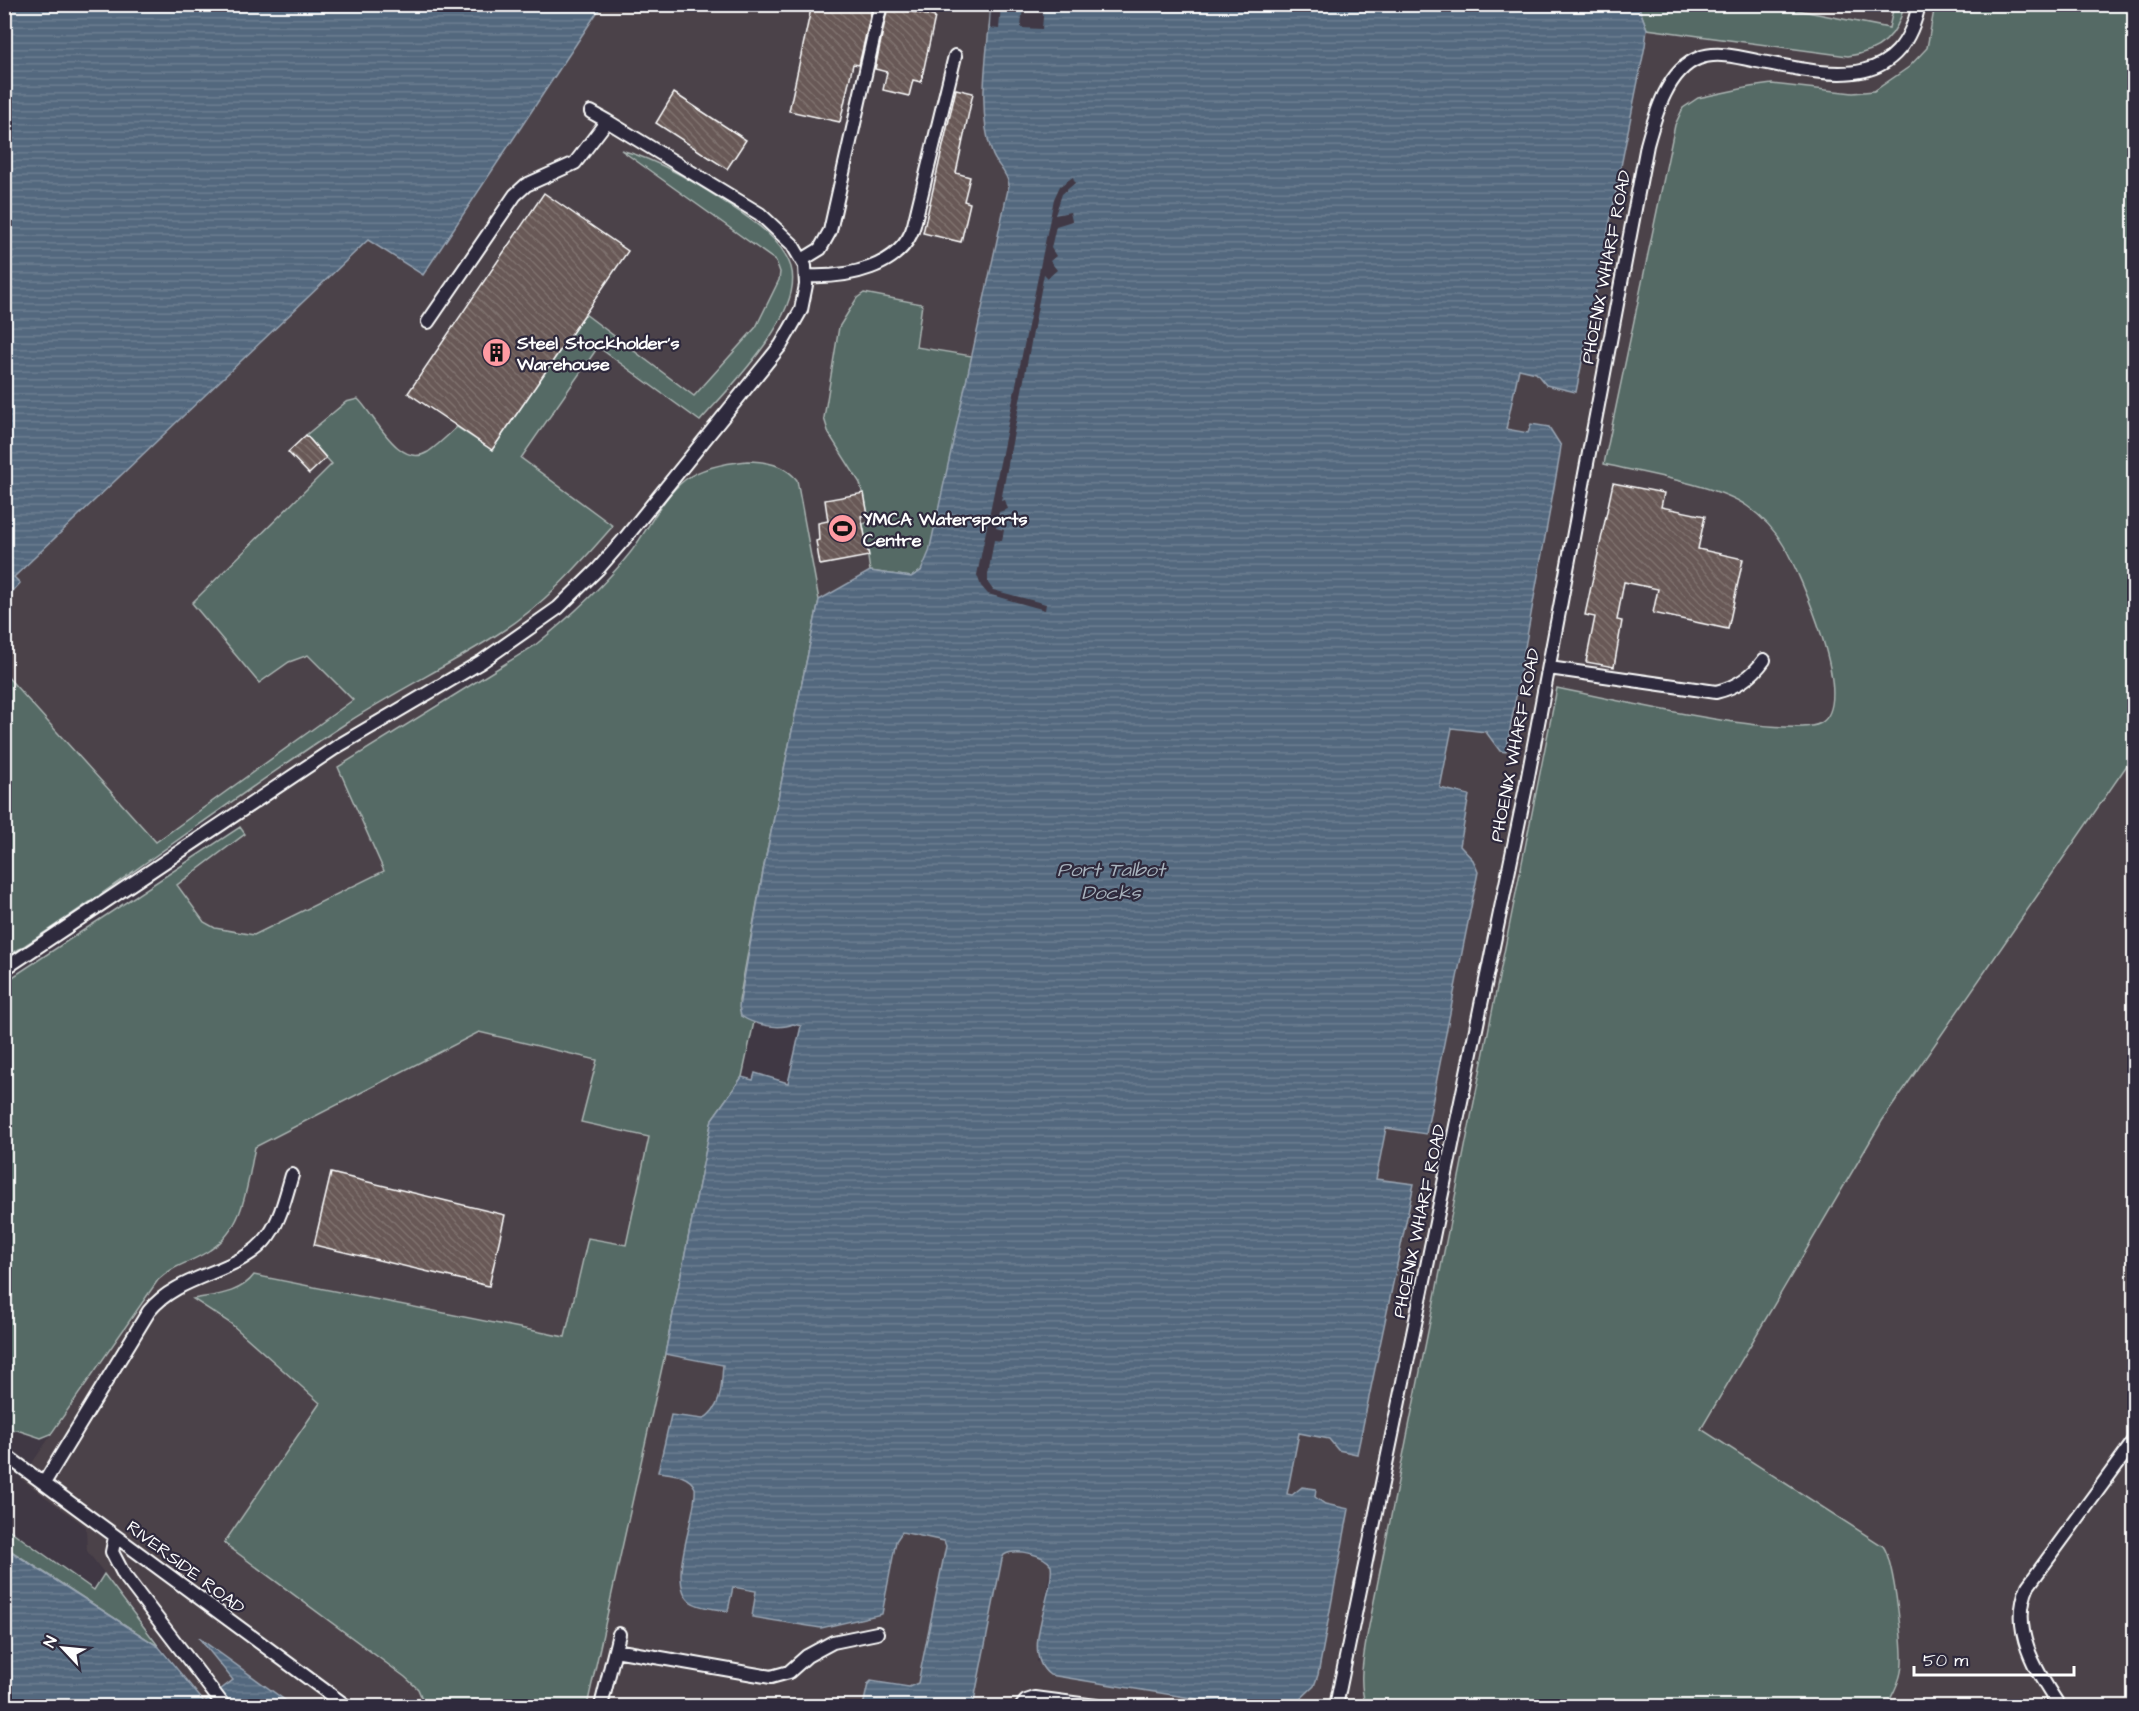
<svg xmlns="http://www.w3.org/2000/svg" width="2139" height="1711" viewBox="0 0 2139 1711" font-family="'Architects Daughter',sans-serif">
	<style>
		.built { fill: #4c4249 }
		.grass { fill: #556a65; stroke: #aab4b2; stroke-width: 1.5 }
		.water { fill: url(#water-rules); stroke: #98a4b2; stroke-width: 1.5 }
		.pier { fill: #403844 }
		.building { fill: url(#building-back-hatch); stroke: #fff; stroke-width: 1.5 }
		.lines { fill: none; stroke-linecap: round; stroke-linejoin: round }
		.service-casing { stroke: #fff; stroke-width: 16 }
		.service { stroke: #2f2a3d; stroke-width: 12 }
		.labels { text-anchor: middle; stroke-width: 4.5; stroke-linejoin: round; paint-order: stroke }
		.street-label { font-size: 18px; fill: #fff; stroke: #2f2a3d }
		.poi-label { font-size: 18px; font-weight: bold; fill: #fff; stroke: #2f2a3d; text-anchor: start }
		.water-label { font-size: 20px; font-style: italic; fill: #a9b4be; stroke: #2f2a3d }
	</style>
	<defs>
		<pattern id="water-rules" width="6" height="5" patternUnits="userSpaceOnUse" patternTransform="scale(1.5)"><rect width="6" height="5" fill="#53687e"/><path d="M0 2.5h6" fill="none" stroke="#6d7f91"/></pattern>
		<pattern id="building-back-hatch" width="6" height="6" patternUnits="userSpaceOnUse" patternTransform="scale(1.5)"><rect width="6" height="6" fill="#685956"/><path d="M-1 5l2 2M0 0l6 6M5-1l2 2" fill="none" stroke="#7f726f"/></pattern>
	</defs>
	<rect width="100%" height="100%" fill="#403844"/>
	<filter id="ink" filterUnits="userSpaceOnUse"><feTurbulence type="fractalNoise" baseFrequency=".0167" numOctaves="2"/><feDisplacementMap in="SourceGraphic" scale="12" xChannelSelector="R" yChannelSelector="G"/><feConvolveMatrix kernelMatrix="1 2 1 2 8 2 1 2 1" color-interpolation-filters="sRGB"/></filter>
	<g filter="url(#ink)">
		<path class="built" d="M 602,5 L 991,5 L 984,84 L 987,123 L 992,155 L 1005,171 L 1009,185 L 929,552 L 870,571 L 819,600 L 811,568 L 800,489 L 794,476 L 772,464 L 758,461 L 736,462 L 693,475 L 626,537 L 598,569 L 481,662 L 427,711 L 338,767 L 434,971 L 210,926 L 204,922 L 177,885 L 240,827 L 226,808 L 156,842 L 5,673 L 4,600 L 19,583 L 14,577 L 368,240 L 423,274 Z
			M 1638,5 L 2134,5 L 2134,1706 L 1284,1706 L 1314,1686 L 1318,1675 L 1349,1510 L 1325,1504 L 1315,1497 L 1316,1489 L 1286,1494 L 1299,1433 L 1330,1439 L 1338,1450 L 1357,1453 L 1414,1185 L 1376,1179 L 1386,1128 L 1426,1134 L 1478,872 L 1473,860 L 1460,847 L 1440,789 L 1452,728 L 1486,732 L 1500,751 L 1507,752 L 1543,552 L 1528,433 L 1506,430 L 1519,369 L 1536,373 L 1546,385 L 1576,391 L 1645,47 L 1647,29 Z
			M 479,1032 L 597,1060 L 726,1099 L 665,1354 L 723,1365 L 719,1401 L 711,1414 L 697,1419 L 671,1415 L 673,1474 L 692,1482 L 696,1494 L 679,1581 L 693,1603 L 699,1605 L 727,1611 L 733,1587 L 756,1591 L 752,1617 L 826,1627 L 882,1614 L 896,1541 L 903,1532 L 940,1538 L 946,1546 L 921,1676 L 915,1687 L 876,1680 L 868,1684 L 863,1706 L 293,1706 L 201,1640 L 233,1681 L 205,1703 L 87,1551 L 86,1527 L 21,1479 L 158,1280 L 167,1271 L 190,1260 L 234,1228 L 255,1147 Z
			M 1015,1551 L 1042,1557 L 1051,1565 L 1038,1638 L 1037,1661 L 1050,1675 L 1240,1706 L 973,1706 L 1002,1559 L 1004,1555 Z"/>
		<path class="grass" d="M 1638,5 L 1772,5 L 1889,28 L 1894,5 L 1904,5 C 1898,36 1880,52 1848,56 L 1647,29 Z
			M 1935,5 L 2134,5 L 2134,755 L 1882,1121 L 1701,1429 L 1883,1546 C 1894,1561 1905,1653 1901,1672 C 1899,1684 1892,1695 1887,1706 L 1366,1706 C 1358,1683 1363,1660 1367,1636 L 1557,688 C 1601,697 1790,741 1821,723 C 1857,701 1800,574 1784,546 C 1775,530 1761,516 1747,506 C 1718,485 1641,473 1604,464 L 1675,125 L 1683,108 L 1698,98 L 1750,87 L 1772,84 L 1853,93 L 1874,91 L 1909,67 L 1927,48 Z
			M 621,150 C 661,161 696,183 731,206 C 754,221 782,240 791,267 C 805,314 728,389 700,421 L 598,347 L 521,458 L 613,526 C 578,566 543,606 498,634 C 448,666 394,692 345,724 C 230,799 121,885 5,958 L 4,673 L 156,842 L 353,700 L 308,655 L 289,662 L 259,683 L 192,603 L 332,464 L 306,435 L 346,402 L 358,399 C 374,414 399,470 428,452 C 438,445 448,435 457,427 L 492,450 L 585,314 L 694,396 L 756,327 L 779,280 L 780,272 L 776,261 Z
			M 864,293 L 922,304 L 916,347 L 972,356 L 928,560 L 921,571 L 911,577 L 870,571 L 863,524 L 869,522 L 860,483 L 829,434 L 824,418 L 839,327 L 857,298 Z
			M 747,461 C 766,461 785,465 797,480 L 819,600 L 764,866 L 739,1001 L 741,1016 L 754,1022 L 742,1077 L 712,1119 L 665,1354 L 587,1706 L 425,1706 L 418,1689 L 405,1677 L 224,1543 L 320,1403 L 230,1323 L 193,1299 C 215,1295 240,1294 254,1275 L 565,1337 L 588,1238 L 626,1245 L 649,1137 L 581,1122 L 597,1060 L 479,1032 L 255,1147 C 247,1184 245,1228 210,1250 C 193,1262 173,1265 158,1280 L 51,1434 L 41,1438 L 17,1430 L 5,1432 L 5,982 L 240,827 L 245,834 L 177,885 L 204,922 L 215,928 L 254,935 L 384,871 L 338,767 L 534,646 C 569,618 602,588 630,553 C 648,530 662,497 686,479 C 703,467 726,463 747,461 Z
			M 4,1526 L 94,1590 L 104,1574 L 159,1647 L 5,1547 Z"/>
		<path class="water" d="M 5,4 L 602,4 L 602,5 L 423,275 L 368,240 L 14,577 L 20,583 L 5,600 Z
			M 991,5 L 1638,5 L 1647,29 L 1645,46 L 1576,392 L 1546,385 L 1536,373 L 1519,369 L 1506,429 L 1528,433 L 1531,424 L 1549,427 L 1561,446 L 1559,460 L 1506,752 L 1500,751 L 1486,732 L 1452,728 L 1440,788 L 1469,795 L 1460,846 L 1473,860 L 1478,872 L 1426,1134 L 1386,1128 L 1376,1179 L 1414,1184 L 1357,1454 L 1338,1450 L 1329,1439 L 1299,1433 L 1287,1494 L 1292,1495 L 1302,1487 L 1316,1489 L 1315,1497 L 1325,1504 L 1349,1509 L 1318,1675 L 1314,1686 L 1297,1702 L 1284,1706 L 1240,1706 L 1050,1675 C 1019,1652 1055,1597 1051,1565 C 1043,1554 1016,1548 1004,1555 L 1002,1559 L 973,1706 L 863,1706 L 868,1684 L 871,1681 L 909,1687 L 918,1683 L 946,1546 L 944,1541 L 902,1532 L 896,1541 L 882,1614 L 821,1628 L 752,1617 L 756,1591 L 733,1587 L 728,1611 C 716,1609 700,1608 691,1602 C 665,1582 698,1516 695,1488 C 689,1474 671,1474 658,1472 L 671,1415 L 703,1419 C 723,1407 721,1386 723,1365 L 665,1354 L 712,1119 L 742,1077 L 753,1080 L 755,1073 L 788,1083 L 801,1026 L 793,1024 C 779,1030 754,1025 741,1016 L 739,1007 L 764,866 L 819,600 L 870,571 L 911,577 L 921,571 L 929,552 L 1009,185 C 1007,171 996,165 992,153 C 976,109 988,50 991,5 Z
			M 4,1547 L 159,1647 L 204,1702 L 233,1680 L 199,1638 L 293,1706 L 5,1706 Z"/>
		<path class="pier" d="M 991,5 L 1001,5 L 999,29 L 990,28 Z
			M 1023,5 L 1044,5 L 1042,29 L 1021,28 Z
			M 1073,177 L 1075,183 L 1062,194 L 1055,215 L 1070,212 L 1072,221 L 1056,226 L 1051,248 L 1056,256 L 1050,261 L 1057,270 L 1048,278 L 1044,274 L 1001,501 L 1005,500 L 1008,509 L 999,512 L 996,528 L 1004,530 L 1002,541 L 994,540 L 988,575 L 988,583 L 993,590 L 1046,604 L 1045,610 L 988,594 L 981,586 L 977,575 L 1054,199 L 1060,186 Z"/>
		<path class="building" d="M 812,4 L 873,4 L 859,65 L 853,64 L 840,122 L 789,111 Z
			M 888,6 L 935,17 L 921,82 L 913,80 L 909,96 L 883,90 L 887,72 L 875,69 Z
			M 956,89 L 973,93 L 956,173 L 970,177 L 964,201 L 970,203 L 961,242 L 923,233 Z
			M 674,93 L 746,140 L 727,169 L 656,123 Z
			M 544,193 L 628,251 L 492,450 L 408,393 Z
			M 306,435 L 326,458 L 309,474 L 288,452 Z
			M 1613,483 L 1664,493 L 1661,507 L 1705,516 L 1698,549 L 1743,559 L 1728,629 L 1653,613 L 1658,589 L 1624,582 L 1617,620 L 1622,621 L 1614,667 L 1586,662 L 1595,617 L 1585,615 Z
			M 864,493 L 868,515 L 861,516 L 869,556 L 820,565 L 816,541 L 819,540 L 818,523 L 828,521 L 825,500 Z
			M 331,1173 L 505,1215 L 489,1286 L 314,1245 Z"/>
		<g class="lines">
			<defs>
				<path id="service" d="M 591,112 L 607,121
					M 802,260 L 820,249 L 830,231 L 880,8
					M 806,276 C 846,278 902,268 914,225 L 955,56
					M 1549,668 L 1716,692 C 1737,687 1752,677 1764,660
					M 4,969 L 338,746 L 481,662 L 558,608 L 598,569 L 626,537 L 781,345 L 801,310 L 806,285 L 805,266 L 792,244 L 760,214 L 607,121 L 575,163 L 526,185 L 515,195 L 428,322
					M 4,1454 L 346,1706
					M 44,1483 L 149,1311 C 180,1272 242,1274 269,1235 C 281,1218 286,1195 292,1175
					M 115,1537 L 112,1552 L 124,1575 L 224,1706
					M 615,1650 L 771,1677 L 789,1672 L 807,1656 L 833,1642 L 877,1633
					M 601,1706 L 619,1634
					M 1022,1706 L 1026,1701 L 1035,1698 L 1096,1706
					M 1336,1706 L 1526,787 L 1647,145 C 1655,116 1667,70 1699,58 C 1716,51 1739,57 1757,61 C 1826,74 1900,96 1919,4
					M 2059,1706 C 2036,1671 2009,1629 2028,1586 L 2134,1441"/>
			</defs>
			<use href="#service" class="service-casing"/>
			<use href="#service" class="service"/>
		</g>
	</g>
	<defs>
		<symbol id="building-disc" viewBox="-11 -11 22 22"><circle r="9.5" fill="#ff9aa2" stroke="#2f2a3d"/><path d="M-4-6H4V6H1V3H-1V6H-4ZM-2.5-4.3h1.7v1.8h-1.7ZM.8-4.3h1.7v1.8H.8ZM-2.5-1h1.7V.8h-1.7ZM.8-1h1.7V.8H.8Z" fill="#111"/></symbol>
		<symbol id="stadium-disc" viewBox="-11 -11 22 22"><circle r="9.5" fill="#ff9aa2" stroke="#2f2a3d"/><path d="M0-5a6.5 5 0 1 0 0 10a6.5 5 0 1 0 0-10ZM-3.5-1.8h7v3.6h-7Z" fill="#111"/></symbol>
	</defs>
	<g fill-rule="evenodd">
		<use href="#building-disc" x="480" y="336" width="33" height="33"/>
		<use href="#stadium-disc" x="826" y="512" width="33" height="33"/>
	</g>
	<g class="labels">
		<g class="street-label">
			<text transform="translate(1606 267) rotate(-79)" y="6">PHOENIX WHARF ROAD</text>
			<text transform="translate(1515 745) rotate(-79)" y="6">PHOENIX WHARF ROAD</text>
			<text transform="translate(1419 1221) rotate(-78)" y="6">PHOENIX WHARF ROAD</text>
			<text transform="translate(186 1567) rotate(37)" y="6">RIVERSIDE ROAD</text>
		</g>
		<g class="poi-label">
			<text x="517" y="349">Steel Stockholder's<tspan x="517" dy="21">Warehouse</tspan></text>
			<text x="863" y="525">YMCA Watersports<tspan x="863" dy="21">Centre</tspan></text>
		</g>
		<g class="water-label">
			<text x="1111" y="876">Port Talbot<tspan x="1111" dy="23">Docks</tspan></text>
		</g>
	</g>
	<rect width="2139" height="1711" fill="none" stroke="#2f2a3d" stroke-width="24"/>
	<rect x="12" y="12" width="2115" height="1687" fill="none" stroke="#fff" stroke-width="2" filter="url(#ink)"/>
	<g transform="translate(63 1648) rotate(296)" stroke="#2f2a3d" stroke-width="4.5" paint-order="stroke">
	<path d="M0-4.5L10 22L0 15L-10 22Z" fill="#ffffff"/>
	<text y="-9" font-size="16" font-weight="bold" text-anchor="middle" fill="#ffffff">N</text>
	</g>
	<path d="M1914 1666v9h160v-9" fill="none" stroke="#ffffff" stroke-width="3"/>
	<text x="1923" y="1666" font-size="18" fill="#ffffff" stroke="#2f2a3d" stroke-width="4.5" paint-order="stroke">50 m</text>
</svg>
